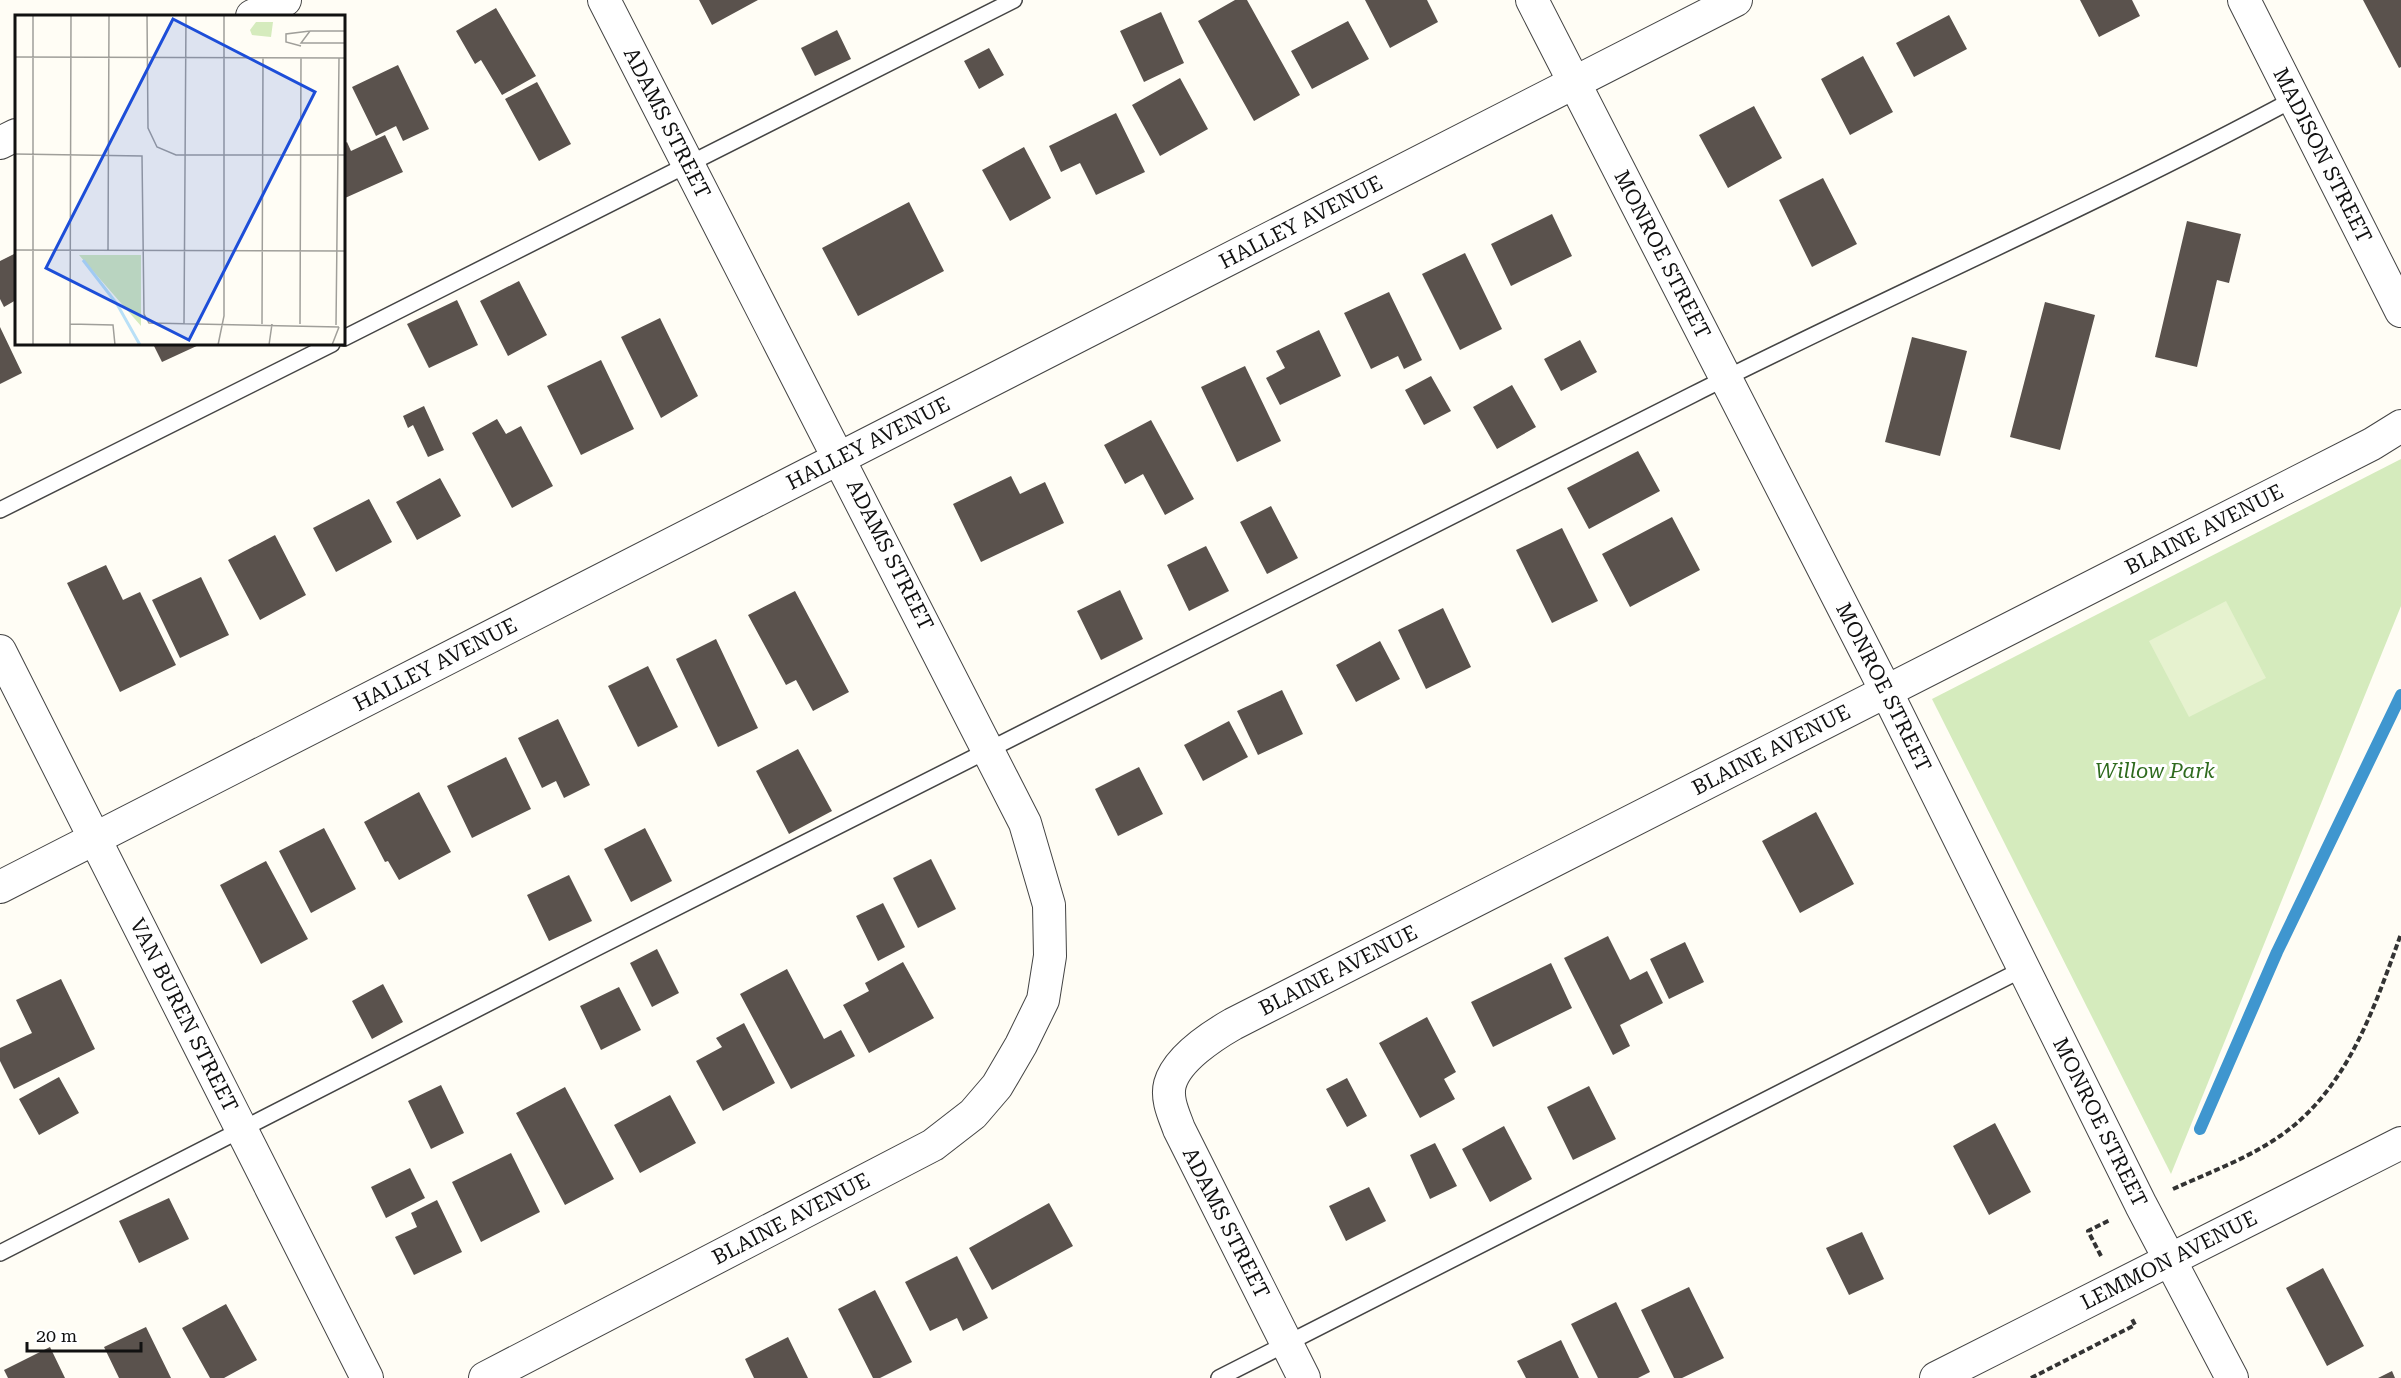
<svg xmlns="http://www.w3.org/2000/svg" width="2401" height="1378" viewBox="0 0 2401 1378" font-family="'Roboto Serif',serif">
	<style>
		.green { fill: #d5ebbd }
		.pitch { fill: #e6f2cf }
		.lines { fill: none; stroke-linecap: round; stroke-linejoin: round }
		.stream { stroke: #3f96cf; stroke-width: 12 }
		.building { fill: #5a524d }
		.service-casing { stroke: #444; stroke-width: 18 }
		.minor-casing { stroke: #444; stroke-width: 34 }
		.path { stroke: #333; stroke-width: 4; stroke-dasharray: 6 3; stroke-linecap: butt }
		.service { stroke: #fff; stroke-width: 15 }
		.minor { stroke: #fff; stroke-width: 32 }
		.labels { text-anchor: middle; stroke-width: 6; stroke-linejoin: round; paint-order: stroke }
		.street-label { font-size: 21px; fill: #111; stroke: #fff }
		.park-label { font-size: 21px; font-style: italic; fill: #2f6b1f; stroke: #fff }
		.inset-river { fill: none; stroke: #b9e0f7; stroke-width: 3 }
		.inset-road { fill: none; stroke: #a09f9a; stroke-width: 1.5 }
		.view { fill: #1d4ed8; fill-opacity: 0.15; stroke: #1d4ed8; stroke-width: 3 }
		.inset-edge { fill: none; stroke: #111; stroke-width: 3 }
	</style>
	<rect width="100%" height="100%" fill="#fffdf5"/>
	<path class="green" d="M 2401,459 L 2401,606 L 2171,1174 L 1932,699 Z"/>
	<path class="pitch" d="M 2226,601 L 2266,678 L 2189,717 L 2149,641 Z"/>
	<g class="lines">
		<path class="stream" d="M 2200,1129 L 2277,952 L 2401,695"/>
	</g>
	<path class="building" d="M 699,0 L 758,0 L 712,25 Z
		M 1235,0 L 1247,0 L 1300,95 L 1254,121 L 1198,21 Z
		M 1365,0 L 1427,0 L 1438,22 L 1390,48 Z
		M 2080,0 L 2132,0 L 2140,16 L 2099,37 Z
		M 2363,0 L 2401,0 L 2401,67 L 2399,68 Z
		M 496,8 L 536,76 L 502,95 L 481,60 L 475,64 L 456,31 Z
		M 1161,12 L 1184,63 L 1144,82 L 1120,31 Z
		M 1949,15 L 1967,49 L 1914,77 L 1896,43 Z
		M 1348,21 L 1369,59 L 1312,89 L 1291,51 Z
		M 837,30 L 851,59 L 815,76 L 801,48 Z
		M 989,48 L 1004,75 L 979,89 L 964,61 Z
		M 1863,56 L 1893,112 L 1850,135 L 1821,79 Z
		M 398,65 L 429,129 L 403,141 L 396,126 L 376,136 L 352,87 Z
		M 1180,78 L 1208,129 L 1160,156 L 1132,105 Z
		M 537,82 L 571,144 L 539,161 L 505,99 Z
		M 1754,106 L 1782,158 L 1728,188 L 1699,135 Z
		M 1116,113 L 1145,172 L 1096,195 L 1080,163 L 1061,172 L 1049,146 Z
		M 385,135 L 403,172 L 345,198 L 344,144 L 347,142 L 351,151 Z
		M 1024,147 L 1051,198 L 1010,221 L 982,170 Z
		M 1823,178 L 1857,244 L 1812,267 L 1779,200 Z
		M 909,202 L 944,271 L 858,316 L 822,248 Z
		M 1552,214 L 1572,256 L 1511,286 L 1491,244 Z
		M 2187,221 L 2241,234 L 2229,283 L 2217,280 L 2197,367 L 2155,357 Z
		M 16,253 L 16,300 L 4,307 L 0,299 L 0,261 Z
		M 1465,253 L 1502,329 L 1460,350 L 1422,274 Z
		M 519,281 L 547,335 L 508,356 L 480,301 Z
		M 1389,292 L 1422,360 L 1404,369 L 1398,356 L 1371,369 L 1344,313 Z
		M 457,300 L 478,345 L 429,368 L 407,324 Z
		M 2045,302 L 2095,315 L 2060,450 L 2010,437 Z
		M 660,318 L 698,396 L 661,418 L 621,337 Z
		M 0,327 L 22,373 L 0,384 Z
		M 1319,330 L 1341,376 L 1280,405 L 1266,378 L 1285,368 L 1276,351 Z
		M 1912,337 L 1967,351 L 1940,456 L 1885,442 Z
		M 1580,340 L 1597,372 L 1561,391 L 1544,359 Z
		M 153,344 L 201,344 L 162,362 Z
		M 601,360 L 634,429 L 581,455 L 547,386 Z
		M 1245,366 L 1281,441 L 1237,462 L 1201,387 Z
		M 1431,376 L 1451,411 L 1424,425 L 1405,390 Z
		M 1512,385 L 1536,427 L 1497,449 L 1473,407 Z
		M 424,406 L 444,450 L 428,457 L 413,425 L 408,428 L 403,416 Z
		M 497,419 L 506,434 L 521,426 L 553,486 L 512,508 L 472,433 Z
		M 1151,420 L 1194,499 L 1165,515 L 1143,474 L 1125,484 L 1104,445 Z
		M 1638,451 L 1660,491 L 1589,529 L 1567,488 Z
		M 1011,476 L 1020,494 L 1045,482 L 1064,523 L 981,562 L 953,504 Z
		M 440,478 L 461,516 L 417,540 L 396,502 Z
		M 369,499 L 392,542 L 336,572 L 313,528 Z
		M 1271,506 L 1298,558 L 1267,574 L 1240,522 Z
		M 1672,517 L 1700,570 L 1630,607 L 1602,554 Z
		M 1562,528 L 1598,601 L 1552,623 L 1516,550 Z
		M 275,535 L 306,595 L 260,620 L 228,560 Z
		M 1206,546 L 1229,591 L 1189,611 L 1167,565 Z
		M 106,565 L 123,600 L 140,592 L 176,665 L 120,692 L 67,583 Z
		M 201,577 L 229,635 L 180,658 L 152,600 Z
		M 1120,590 L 1143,639 L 1101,660 L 1077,611 Z
		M 795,591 L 849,692 L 813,711 L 796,680 L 786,685 L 748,615 Z
		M 1443,608 L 1471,667 L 1426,689 L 1398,630 Z
		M 716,639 L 758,728 L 718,747 L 676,659 Z
		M 1380,641 L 1400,679 L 1356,702 L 1336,665 Z
		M 648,666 L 678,727 L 638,747 L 608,686 Z
		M 1282,690 L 1303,734 L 1258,755 L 1237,711 Z
		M 558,719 L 590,785 L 564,798 L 556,781 L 542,788 L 518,738 Z
		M 1229,721 L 1248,757 L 1203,781 L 1184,745 Z
		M 798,749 L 832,811 L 789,834 L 756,771 Z
		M 506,757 L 531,809 L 472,838 L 447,786 Z
		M 1139,767 L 1163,814 L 1118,836 L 1095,789 Z
		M 419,792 L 451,852 L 399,880 L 388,861 L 385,862 L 364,822 Z
		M 1816,812 L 1854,884 L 1800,913 L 1762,841 Z
		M 324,828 L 356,889 L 311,913 L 279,851 Z
		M 645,828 L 672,881 L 631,902 L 604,849 Z
		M 931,859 L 956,909 L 918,928 L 893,878 Z
		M 266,861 L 308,939 L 261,964 L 220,885 Z
		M 569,875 L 592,921 L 549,941 L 527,895 Z
		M 883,903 L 905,947 L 878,961 L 856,916 Z
		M 1608,936 L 1630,980 L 1647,971 L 1663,1003 L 1620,1025 L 1630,1046 L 1613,1055 L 1564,958 Z
		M 1685,942 L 1704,982 L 1669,999 L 1650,959 Z
		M 657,949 L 679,993 L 652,1007 L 630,963 Z
		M 903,962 L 934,1018 L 869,1053 L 843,1005 L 869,991 L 865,983 Z
		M 1551,963 L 1572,1008 L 1493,1047 L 1471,1002 Z
		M 787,969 L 824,1039 L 841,1030 L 855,1056 L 791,1089 L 740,994 Z
		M 61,979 L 95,1049 L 14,1089 L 0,1061 L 0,1048 L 32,1033 L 16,1000 Z
		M 383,984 L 403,1022 L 372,1039 L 352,1001 Z
		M 619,987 L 641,1030 L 601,1050 L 580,1006 Z
		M 1427,1017 L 1456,1072 L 1444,1079 L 1455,1099 L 1420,1118 L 1379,1043 Z
		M 744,1023 L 775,1083 L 723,1111 L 696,1061 L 722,1047 L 716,1038 Z
		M 59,1077 L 79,1113 L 39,1135 L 19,1099 Z
		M 1347,1078 L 1367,1116 L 1347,1127 L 1326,1089 Z
		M 441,1085 L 464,1133 L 431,1149 L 408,1101 Z
		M 1589,1086 L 1616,1139 L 1573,1160 L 1547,1107 Z
		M 565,1087 L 614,1179 L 565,1205 L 516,1113 Z
		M 670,1095 L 696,1143 L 640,1173 L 614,1125 Z
		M 1995,1123 L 2031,1192 L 1989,1215 L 1953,1146 Z
		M 1504,1126 L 1532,1179 L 1490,1202 L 1462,1149 Z
		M 1435,1143 L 1457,1186 L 1430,1199 L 1410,1155 Z
		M 511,1153 L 540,1212 L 481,1242 L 452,1182 Z
		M 410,1168 L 425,1198 L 386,1218 L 371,1187 Z
		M 1369,1187 L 1386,1221 L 1346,1241 L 1329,1206 Z
		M 169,1198 L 189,1239 L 139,1263 L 119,1221 Z
		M 437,1200 L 462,1252 L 414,1275 L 395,1237 L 417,1227 L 411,1213 Z
		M 1049,1203 L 1073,1246 L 992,1290 L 969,1248 Z
		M 1862,1232 L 1884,1279 L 1849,1295 L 1826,1248 Z
		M 957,1256 L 988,1318 L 963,1331 L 957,1318 L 930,1331 L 905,1282 Z
		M 2323,1268 L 2364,1346 L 2327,1366 L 2286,1288 Z
		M 1689,1287 L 1724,1358 L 1682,1378 L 1674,1378 L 1641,1310 Z
		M 875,1290 L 912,1362 L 880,1378 L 873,1378 L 838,1309 Z
		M 1616,1302 L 1650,1372 L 1638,1378 L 1598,1378 L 1571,1324 Z
		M 226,1304 L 257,1360 L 224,1378 L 210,1378 L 182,1328 Z
		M 146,1327 L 171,1378 L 119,1378 L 104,1347 Z
		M 788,1337 L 808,1378 L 754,1378 L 745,1359 Z
		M 1561,1340 L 1579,1378 L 1526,1378 L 1517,1361 Z
		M 50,1347 L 65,1378 L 8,1378 L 4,1370 Z
		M 2392,1371 L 2395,1378 L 2378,1378 Z"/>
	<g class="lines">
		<defs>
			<path id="service" d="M 344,338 L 1014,0
				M 0,510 L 332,344
				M 0,1253 C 562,963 1127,680 1692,395 C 1892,294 2097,205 2294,99
				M 1219,1378 L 2023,969"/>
			<g id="minor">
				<path id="s1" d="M 1532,0 L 1887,693 L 2141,1205 L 2232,1378"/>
				<path id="s2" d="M 2244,0 L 2401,311"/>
				<path d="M 252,16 L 285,0"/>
				<path d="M 0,143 L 16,135"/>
				<path id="s3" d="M 0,651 L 367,1378"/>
				<path id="s4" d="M 0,887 L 1736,0"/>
				<path id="s5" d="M 485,1378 L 933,1145 L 973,1114 L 997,1086 L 1021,1045 L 1043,1000 L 1050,956 L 1049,905 L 1025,823 L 604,0"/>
				<path id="s6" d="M 1304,1378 L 1179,1129 C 1174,1115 1166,1099 1170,1084 C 1177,1059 1212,1036 1233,1024 L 2372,444 L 2401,426"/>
				<path id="s7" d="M 1936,1378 L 2401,1143"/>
			</g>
		</defs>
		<use href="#service" class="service-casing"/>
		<use href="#minor" class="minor-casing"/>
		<path class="path" d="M 2173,1189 C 2208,1173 2249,1158 2280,1136 C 2348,1089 2374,1008 2401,934
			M 2101,1256 L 2088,1231 L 2110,1220
			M 2031,1378 L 2135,1325 L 2131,1317"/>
		<use href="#service" class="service"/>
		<use href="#minor" class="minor"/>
	</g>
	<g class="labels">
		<g class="street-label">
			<text transform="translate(667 123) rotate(63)" y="7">ADAMS STREET</text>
			<text dy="7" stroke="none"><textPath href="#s2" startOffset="174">MADISON STREET</textPath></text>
			<text dy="7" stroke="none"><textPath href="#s4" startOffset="1461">HALLEY AVENUE</textPath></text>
			<text dy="7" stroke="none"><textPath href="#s1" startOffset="286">MONROE STREET</textPath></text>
			<text dy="7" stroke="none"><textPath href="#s4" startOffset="975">HALLEY AVENUE</textPath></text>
			<text dy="7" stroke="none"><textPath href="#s6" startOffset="1504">BLAINE AVENUE</textPath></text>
			<text transform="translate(890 555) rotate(63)" y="7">ADAMS STREET</text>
			<text dy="7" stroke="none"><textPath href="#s4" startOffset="489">HALLEY AVENUE</textPath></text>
			<text dy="7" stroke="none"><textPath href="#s1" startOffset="772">MONROE STREET</textPath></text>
			<text dy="7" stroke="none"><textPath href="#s6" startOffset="1018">BLAINE AVENUE</textPath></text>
			<text dy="7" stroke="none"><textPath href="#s6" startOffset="532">BLAINE AVENUE</textPath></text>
			<text dy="7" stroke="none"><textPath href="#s3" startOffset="408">VAN BUREN STREET</textPath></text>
			<text dy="7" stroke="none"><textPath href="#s1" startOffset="1258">MONROE STREET</textPath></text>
			<text dy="7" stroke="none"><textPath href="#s5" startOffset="345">BLAINE AVENUE</textPath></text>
			<text transform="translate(1226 1223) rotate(63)" y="7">ADAMS STREET</text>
			<text dy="7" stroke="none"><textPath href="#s7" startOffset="261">LEMMON AVENUE</textPath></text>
		</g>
		<g class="park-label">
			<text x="2155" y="778">Willow Park</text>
		</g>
	</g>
	<g transform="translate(15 15)">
		<rect width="330" height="330" fill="#fffdf5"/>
		<path d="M 241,7 L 258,7 L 256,22 L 237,20 L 235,15 ZM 64,240 L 126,240 L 126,311 Z" fill="#d5ebbd"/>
		<path class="inset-river" d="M 68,245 L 102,289 L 125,330"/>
		<path class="inset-road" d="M 18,0 L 18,330M 132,0 L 133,113 L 142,132 L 161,140 L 330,140M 330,16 L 295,16 L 286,28 L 330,28M 286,31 L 271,27 L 271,19 L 295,16M 0,42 L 330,43M 0,139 L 127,141 L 129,299 L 134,308 L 324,312M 0,235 L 330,236M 93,235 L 94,0M 55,309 L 98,310 L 100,330M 169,309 L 171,0M 247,309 L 248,43M 285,309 L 286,43M 321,310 L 324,43M 55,330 L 56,0M 203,330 L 209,301 L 209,0M 254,330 L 257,309M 317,330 L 324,312"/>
		<path class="view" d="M 158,4 L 300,77 L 174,325 L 31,253 Z"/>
		<rect width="330" height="330" class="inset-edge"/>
	</g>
	<path d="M27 1342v9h114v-9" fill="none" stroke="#111111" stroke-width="3"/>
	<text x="36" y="1342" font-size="18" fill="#111111" stroke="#ffffff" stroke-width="4.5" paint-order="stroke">20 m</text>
</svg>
